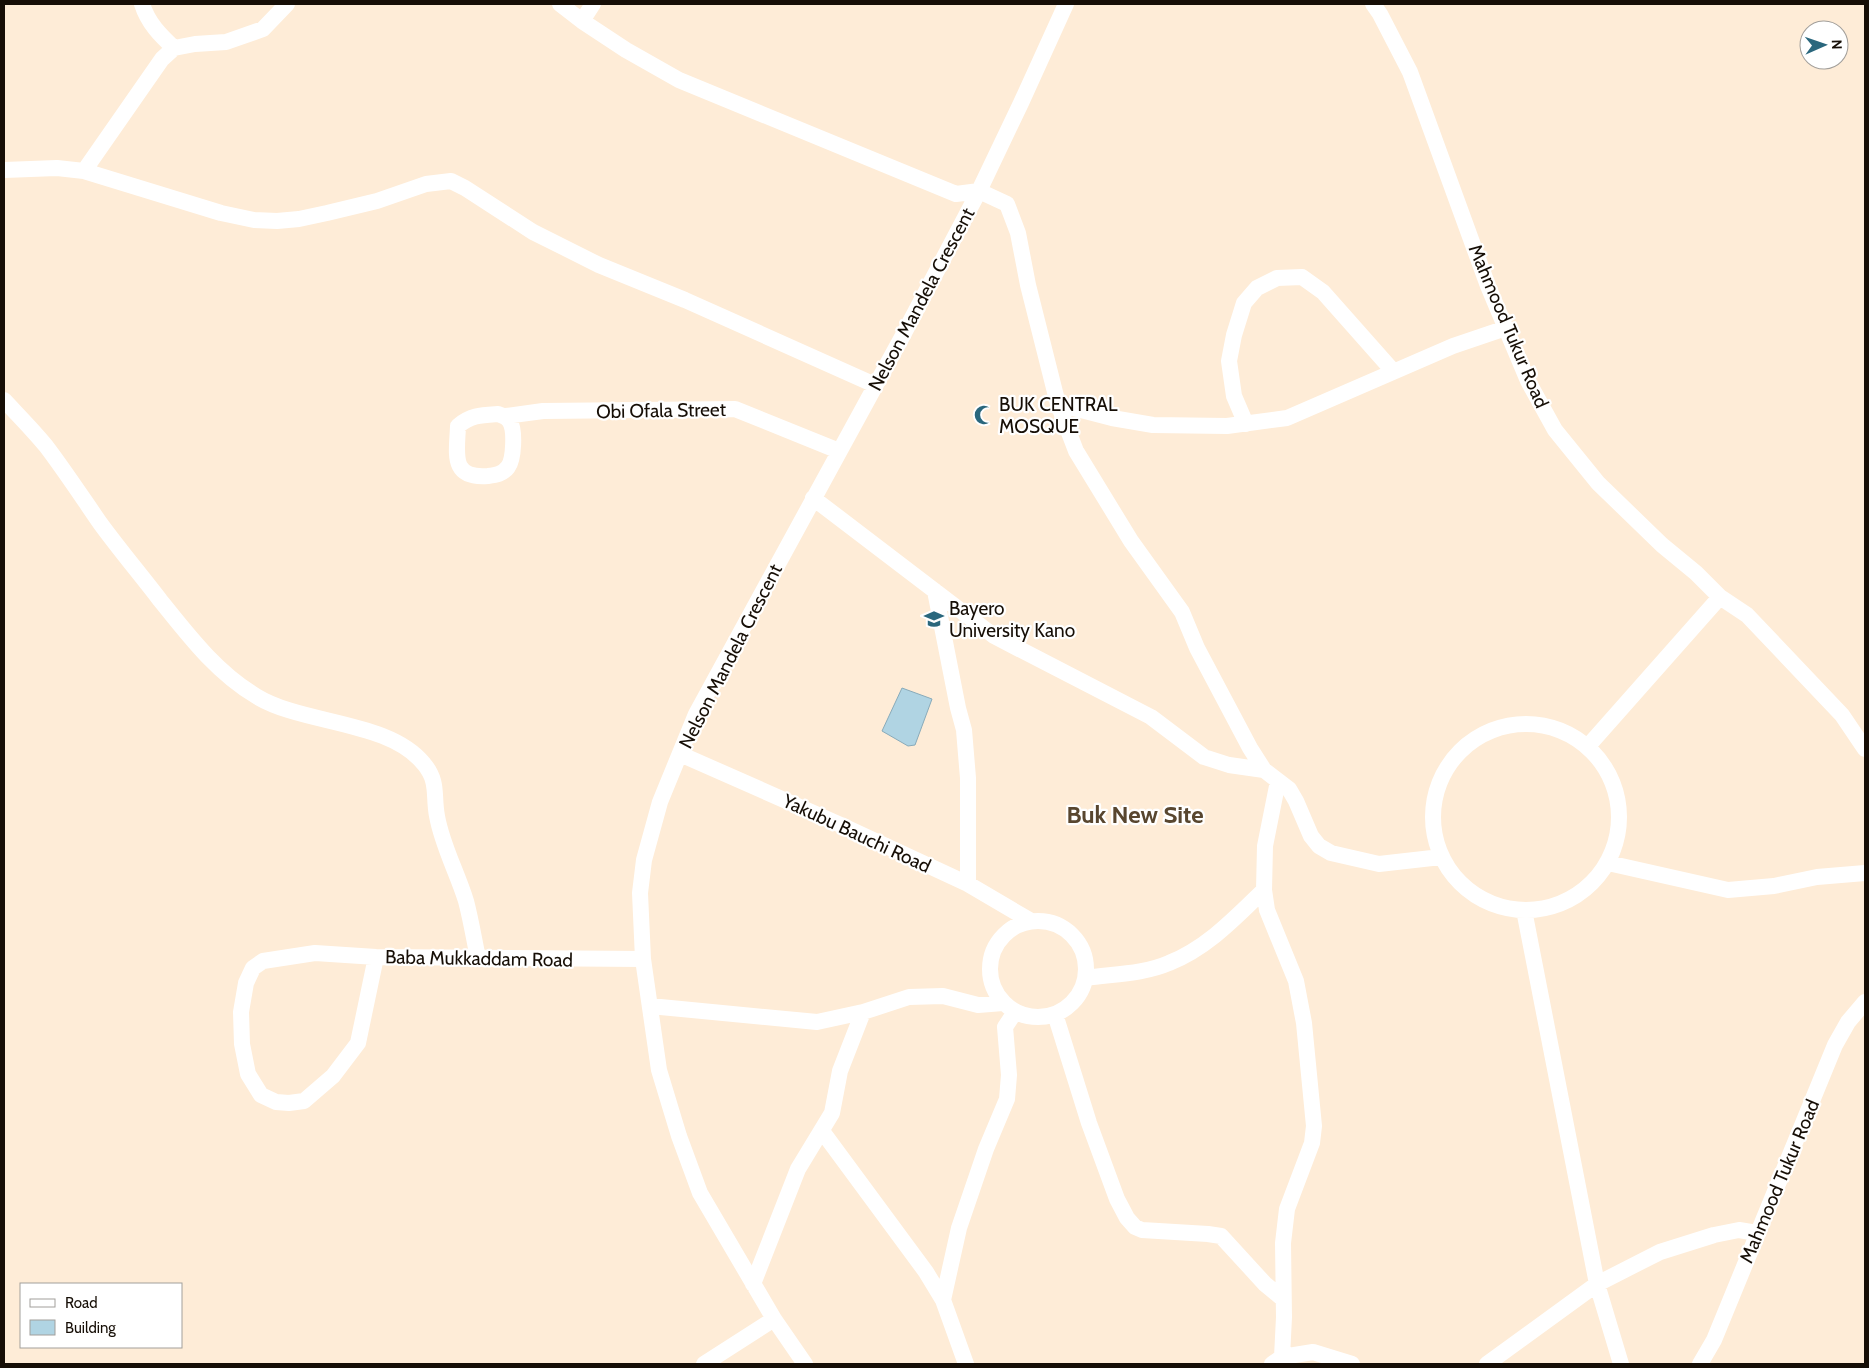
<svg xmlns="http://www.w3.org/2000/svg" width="1869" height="1368" viewBox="0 0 1869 1368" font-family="Cabin,sans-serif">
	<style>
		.building { fill: #b0d4e3; stroke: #89abba }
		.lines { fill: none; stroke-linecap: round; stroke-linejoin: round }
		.street { stroke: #fff; stroke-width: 16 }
		.labels { text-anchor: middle; stroke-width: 4.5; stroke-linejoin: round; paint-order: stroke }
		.street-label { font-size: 19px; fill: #160e06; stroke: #fff }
		.poi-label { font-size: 19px; fill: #160e06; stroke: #fff; text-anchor: start }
		.district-label { font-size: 24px; font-weight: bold; fill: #58462f; stroke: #fff }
	</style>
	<rect width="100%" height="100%" fill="#feecd7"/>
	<path class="building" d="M 902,688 L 932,699 L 915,745 L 908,746 L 882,731 Z"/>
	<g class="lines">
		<path class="street" d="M 142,4 C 148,23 160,35 174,48
			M 560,4 L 582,21 L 626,50 L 679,80 L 956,194 L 979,191 L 1007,204 L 1018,233 L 1028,285 L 1058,404 L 1076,451 L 1131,541 L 1182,612 L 1197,648 L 1250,748 L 1264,770 L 1289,789 L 1296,801 L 1311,836 L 1319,846 L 1331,853 L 1379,864 L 1441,857
			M 1373,4 L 1380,14 L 1410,72 L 1488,286 L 1528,381 L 1555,430 L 1598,483 L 1662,545 L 1696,573 L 1720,597 L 1747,615 L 1842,715 L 1865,749
			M 582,21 L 593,4
			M 4,170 L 57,168 L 84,171 L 221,213 L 254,220 L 277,221 L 299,219 L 327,213 L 377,201 L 426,184 L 451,181 L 465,188 L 533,232 L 599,265 L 685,300 L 875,385
			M 84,171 L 162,59 L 174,48 L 195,44 L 226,42 L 263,29 L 287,4
			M 4,400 C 18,415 33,430 46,446 C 65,471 82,497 100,523 C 119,549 140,574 160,600 C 189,636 216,672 256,696 C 303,725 389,720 424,764 C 439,782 433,796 437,816 C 442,845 457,872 466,901 C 471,920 474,939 478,958
			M 1058,404 L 1112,418 L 1153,425 L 1227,426 L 1287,418 L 1453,346 L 1506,328
			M 498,414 C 503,416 507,416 510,422 C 515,430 514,459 508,467 C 503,474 496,475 488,476 C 450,479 457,454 458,426 C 471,415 482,415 498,414 Z
			M 506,416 L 543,411 L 735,409 L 839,451
			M 1246,424 L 1234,396 L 1229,361 L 1234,335 L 1244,303 L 1257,288 L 1277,278 L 1302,277 L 1323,292 L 1393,371
			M 813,498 L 994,636 L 1151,717 L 1204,757 L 1229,765 L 1264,770
			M 935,591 L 958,708 L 964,730 L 968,778 L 968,884
			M1433 817a93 93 0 1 1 186 0a93 93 0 1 1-186 0Z
			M 1589,745 L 1720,597
			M 680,754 L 843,826 L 968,884 L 1031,921
			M 1278,781 L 1265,846 L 1264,890 L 1267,910 L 1296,981 L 1304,1023 L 1314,1126 L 1312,1143 L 1287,1209 L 1283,1243 L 1284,1317 L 1282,1357
			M 1608,863 L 1728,890 L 1774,886 L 1817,877 L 1865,873
			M 1524,910 L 1597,1284 L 1621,1364
			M990 969a48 48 0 1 1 96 0a48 48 0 1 1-96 0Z
			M 376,957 L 358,1043 L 333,1076 L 304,1101 L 289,1103 L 276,1102 L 261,1095 L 248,1074 L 242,1044 L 241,1012 L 246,983 L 253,968 L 263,961 L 315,953 L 376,957 L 643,959
			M 1086,978 C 1113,974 1144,974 1169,963 C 1207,948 1235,918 1264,890
			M 650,1006 L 817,1022 L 863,1012 L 909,997 L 943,996 L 978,1005 L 1003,1003
			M 1055,1014 L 1089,1123 L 1117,1199 L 1127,1218 L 1135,1227 L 1142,1230 L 1208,1234 L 1221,1236 L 1265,1284 L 1283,1299
			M 822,1131 L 926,1272 L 943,1300 L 966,1364
			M 753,1284 L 798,1169 L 832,1113 L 840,1071 L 863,1012
			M 943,1300 L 959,1228 L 986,1149 L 1007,1099 L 1009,1075 L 1005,1027 L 1015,1012
			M 704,1364 L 774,1319
			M 805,1364 L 774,1319 L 700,1193 L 679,1136 L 659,1070 L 643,959 L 640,893 L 644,860 L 660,802 L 696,714 L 902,337 L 979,191 L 1021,103 L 1066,4
			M 1272,1364 L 1282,1357 L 1313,1352 L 1352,1364
			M 1487,1364 L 1597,1284 L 1660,1252 L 1714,1235 L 1739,1230 L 1757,1233
			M 1700,1364 L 1714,1340 L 1835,1045 L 1848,1022 L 1865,1002"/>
	</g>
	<defs>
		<symbol id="mosque-bare" viewBox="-9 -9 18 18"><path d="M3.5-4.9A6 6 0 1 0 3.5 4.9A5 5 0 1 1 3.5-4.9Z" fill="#2a677d" stroke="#fff" stroke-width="2.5" paint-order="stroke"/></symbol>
		<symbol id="university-bare" viewBox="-9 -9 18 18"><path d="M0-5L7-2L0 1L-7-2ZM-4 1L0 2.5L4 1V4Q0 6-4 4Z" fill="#2a677d" stroke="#fff" stroke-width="2.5" paint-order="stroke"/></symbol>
	</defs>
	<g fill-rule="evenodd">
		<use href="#mosque-bare" x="970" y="401" width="28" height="28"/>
		<use href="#university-bare" x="920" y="605" width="28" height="28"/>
	</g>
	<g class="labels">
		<g class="street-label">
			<text transform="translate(921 299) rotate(-62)" y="7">Nelson Mandela Crescent</text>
			<text transform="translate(1509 326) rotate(67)" y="7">Mahmood Tukur Road</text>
			<text transform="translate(661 410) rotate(-1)" y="7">Obi Ofala Street</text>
			<text transform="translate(730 656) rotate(-63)" y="7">Nelson Mandela Crescent</text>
			<text transform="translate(857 833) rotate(25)" y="7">Yakubu Bauchi Road</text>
			<text transform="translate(479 958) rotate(1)" y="7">Baba Mukkaddam Road</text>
			<text transform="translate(1779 1181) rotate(-67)" y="7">Mahmood Tukur Road</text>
		</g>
		<g class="poi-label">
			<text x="999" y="411">BUK CENTRAL<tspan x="999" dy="22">MOSQUE</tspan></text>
			<text x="949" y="615">Bayero<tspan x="949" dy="22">University Kano</tspan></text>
		</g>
		<g class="district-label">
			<text x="1135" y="823">Buk New Site</text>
		</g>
	</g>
	<rect width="1869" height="1368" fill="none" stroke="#160e06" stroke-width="10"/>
	<rect x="20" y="1283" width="162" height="65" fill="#ffffff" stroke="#a29f9b"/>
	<rect x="30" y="1299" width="25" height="8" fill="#ffffff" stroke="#a29f9b"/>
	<text x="65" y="1308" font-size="15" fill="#160e06">Road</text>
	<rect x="30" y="1320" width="25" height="15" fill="#b0d4e3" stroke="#a29f9b"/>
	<text x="65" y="1333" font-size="15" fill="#160e06">Building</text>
	<g transform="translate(1824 45) rotate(88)"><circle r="24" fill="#ffffff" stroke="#a29f9b"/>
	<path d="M0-4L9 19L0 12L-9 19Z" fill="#2a677d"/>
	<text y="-8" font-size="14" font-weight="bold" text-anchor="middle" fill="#160e06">N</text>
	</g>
</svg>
